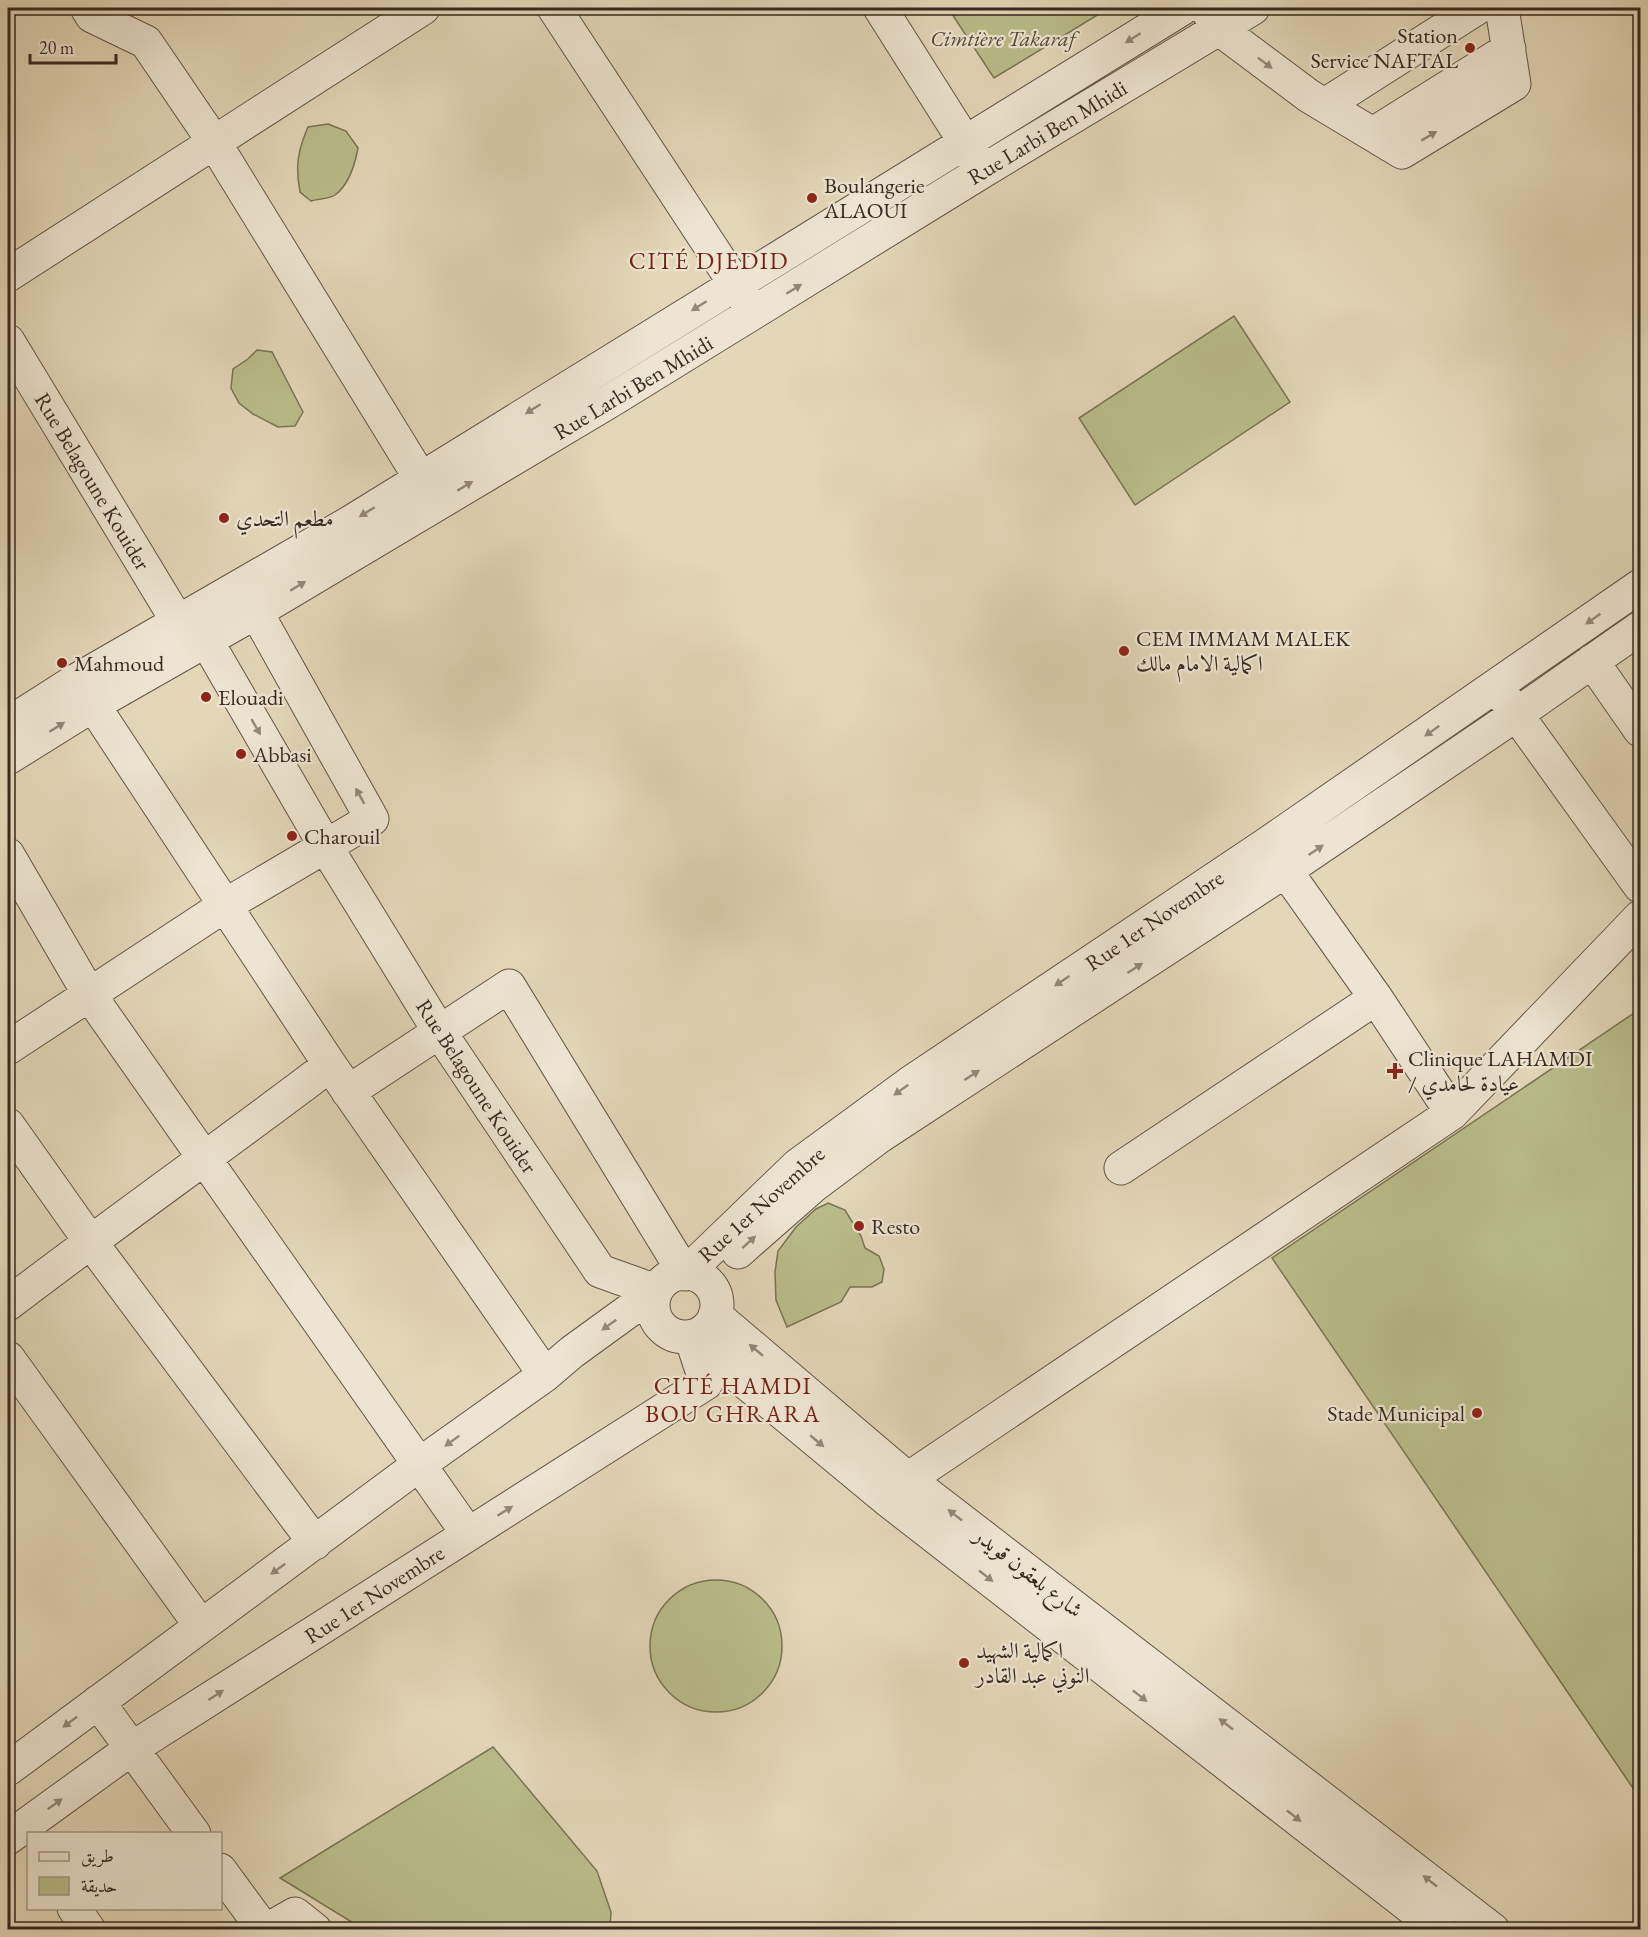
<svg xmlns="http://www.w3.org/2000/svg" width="1648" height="1937" viewBox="0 0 1648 1937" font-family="'EB Garamond',Amiri,serif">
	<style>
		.green { fill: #b9bd8b; stroke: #787456; stroke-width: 1.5 }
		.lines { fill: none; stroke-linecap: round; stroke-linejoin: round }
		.minor-casing { stroke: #615547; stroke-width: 35 }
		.minor { stroke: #ede5d1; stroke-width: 33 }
		.oneway { fill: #928879 }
		.poi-dot { fill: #8f2418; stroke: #ede5d1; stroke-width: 2 }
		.labels { text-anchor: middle; stroke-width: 4.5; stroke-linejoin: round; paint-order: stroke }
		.poi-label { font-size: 22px; fill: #362a21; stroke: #ede5d1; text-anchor: start }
		.park-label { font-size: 22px; font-style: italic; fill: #504736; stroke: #ede5d1 }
		.street-label { font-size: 22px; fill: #362a21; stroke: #ede5d1 }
		.neighbourhood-label { font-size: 24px; letter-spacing: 1.5px; fill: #7a1f14; stroke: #ede5d1 }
	</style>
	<rect width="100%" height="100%" fill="#e3d7b8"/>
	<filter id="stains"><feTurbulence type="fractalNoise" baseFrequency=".00333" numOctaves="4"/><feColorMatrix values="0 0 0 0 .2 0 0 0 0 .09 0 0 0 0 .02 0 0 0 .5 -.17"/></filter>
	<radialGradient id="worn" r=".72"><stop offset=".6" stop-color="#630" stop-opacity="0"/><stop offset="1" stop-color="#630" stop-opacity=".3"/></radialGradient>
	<path class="green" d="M 948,8 L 1109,8 L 994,78 Z
		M 328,124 L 346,131 L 358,148 C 355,164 349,185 335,195 C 329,199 318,199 311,201 L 300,192 C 295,166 298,150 308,127 Z
		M 1234,316 L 1290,402 L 1135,505 L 1079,418 Z
		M 257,350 L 272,352 L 303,412 L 295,426 L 278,427 L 253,414 L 239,403 L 231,388 L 233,369 L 248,359 Z
		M 1640,1009 L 1640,1792 L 1637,1794 L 1272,1258 Z
		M 828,1203 L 845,1210 L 861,1236 L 865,1248 L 879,1256 L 884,1269 L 882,1282 L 872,1287 L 850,1287 L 841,1302 L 787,1327 L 776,1300 L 775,1272 L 778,1251 L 796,1227 L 816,1209 Z
		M650 1646a66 66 0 1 1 132 0a66 66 0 1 1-132 0Z
		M 493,1747 L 597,1871 L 611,1912 L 610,1929 L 363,1929 L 280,1878 Z"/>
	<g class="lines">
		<defs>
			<path id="minor" d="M 87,8 L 92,16 L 146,42 L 214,142 L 432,497
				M 554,8 L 747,302
				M 880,8 L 977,161
				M 1207,10 L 1218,28 L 1309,96 L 1402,152 L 1514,84 L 1502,8
				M 1325,105 L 1477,8
				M 1373,134 L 1509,49
				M 8,275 L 423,8
				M 8,341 L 178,622
				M 195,621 L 326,847 L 439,1031 L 600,1271 L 656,1291
				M 1592,661 L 1640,730
				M 82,688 L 330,1065 L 545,1375
				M 1504,697 L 1640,886
				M 8,724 L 77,680 L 351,522 L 1183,8
				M 8,758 L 93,705 L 256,612 L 610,401 L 983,171 L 1253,8
				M 1273,853 L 1376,998 L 1452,1113
				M 8,855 L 89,994 L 468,1534
				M 8,1048 L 224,906 L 372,819 L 245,592
				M 348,1092 L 509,986 L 685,1274 L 798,1165 L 910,1083 L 1267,844 L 1640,586
				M 8,1125 L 90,1241 L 315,1543
				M 1121,1168 L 1376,998
				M 738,1252 L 813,1186 L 880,1136 L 1285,871 L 1517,714 L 1640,628
				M653 1305a32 32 0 1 1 64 0a32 32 0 1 1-64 0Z
				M 8,1304 C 114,1223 223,1146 330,1065
				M 715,1315 L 908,1479 L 1493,1930
				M 691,1337 L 889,1501 L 1440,1930
				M 8,1358 L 201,1626
				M 889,1501 L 908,1479 L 1452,1113 L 1640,917
				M 98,1702 L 194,1834
				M 8,1769 L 420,1464 L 545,1375 L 572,1352 L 656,1291
				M 8,1838 L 131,1749 L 706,1383 L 691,1337
				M 220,1870 L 264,1930
				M 74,1908 L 89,1930
				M 267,1930 L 295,1914 L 315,1930"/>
		</defs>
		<use href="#minor" class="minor-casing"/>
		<use href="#minor" class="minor"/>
	</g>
	<defs><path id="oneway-solid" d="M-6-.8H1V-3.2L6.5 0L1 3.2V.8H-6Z" transform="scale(1.5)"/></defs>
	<g class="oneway">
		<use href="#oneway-solid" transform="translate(1133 38) rotate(148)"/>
		<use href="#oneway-solid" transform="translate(1265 63) rotate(37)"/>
		<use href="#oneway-solid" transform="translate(1429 136) rotate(-31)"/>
		<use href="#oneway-solid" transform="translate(794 289) rotate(-32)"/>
		<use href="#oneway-solid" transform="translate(699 306) rotate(148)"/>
		<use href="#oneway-solid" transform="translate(533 409) rotate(148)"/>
		<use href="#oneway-solid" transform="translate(465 486) rotate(-31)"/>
		<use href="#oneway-solid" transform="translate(367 512) rotate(148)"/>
		<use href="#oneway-solid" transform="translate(298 586) rotate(-31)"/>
		<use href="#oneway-solid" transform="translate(1593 619) rotate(145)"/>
		<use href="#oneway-solid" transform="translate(57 727) rotate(-32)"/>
		<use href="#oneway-solid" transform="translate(256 727) rotate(60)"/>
		<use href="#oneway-solid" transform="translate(1432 731) rotate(145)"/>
		<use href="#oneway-solid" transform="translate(360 796) rotate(-119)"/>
		<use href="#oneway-solid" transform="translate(1316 850) rotate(-34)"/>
		<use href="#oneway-solid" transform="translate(1135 968) rotate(-33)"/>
		<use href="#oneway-solid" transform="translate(1062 981) rotate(146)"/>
		<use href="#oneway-solid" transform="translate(972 1075) rotate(-33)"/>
		<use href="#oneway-solid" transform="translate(901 1090) rotate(144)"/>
		<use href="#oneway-solid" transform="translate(749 1242) rotate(-42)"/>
		<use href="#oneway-solid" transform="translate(609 1325) rotate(144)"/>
		<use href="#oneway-solid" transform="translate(756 1350) rotate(-140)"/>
		<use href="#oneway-solid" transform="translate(452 1441) rotate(144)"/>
		<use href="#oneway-solid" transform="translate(817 1441) rotate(40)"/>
		<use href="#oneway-solid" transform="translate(505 1511) rotate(-32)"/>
		<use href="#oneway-solid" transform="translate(955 1515) rotate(-142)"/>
		<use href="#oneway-solid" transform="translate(278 1569) rotate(144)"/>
		<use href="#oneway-solid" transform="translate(986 1576) rotate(38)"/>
		<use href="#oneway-solid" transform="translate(216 1695) rotate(-33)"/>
		<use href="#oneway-solid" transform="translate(1140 1696) rotate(38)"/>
		<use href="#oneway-solid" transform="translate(70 1722) rotate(143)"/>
		<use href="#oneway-solid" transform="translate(1226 1724) rotate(-142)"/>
		<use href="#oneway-solid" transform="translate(55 1804) rotate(-36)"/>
		<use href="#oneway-solid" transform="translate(1294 1816) rotate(38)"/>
		<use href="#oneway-solid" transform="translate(1430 1881) rotate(-142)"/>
	</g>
	<g class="poi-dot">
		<circle cx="1470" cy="48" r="6"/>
		<circle cx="812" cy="198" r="6"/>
		<circle cx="224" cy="518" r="6"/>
		<circle cx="1124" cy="651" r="6"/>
		<circle cx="62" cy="663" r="6"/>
		<circle cx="206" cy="697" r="6"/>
		<circle cx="241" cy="754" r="6"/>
		<circle cx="292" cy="836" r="6"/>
		<path d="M1392 1062h6v6h6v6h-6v6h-6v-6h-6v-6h6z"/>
		<circle cx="859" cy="1226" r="6"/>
		<circle cx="1477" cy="1413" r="6"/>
		<circle cx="964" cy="1663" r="6"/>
	</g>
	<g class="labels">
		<g class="poi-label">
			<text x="1458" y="43" text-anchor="end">Station<tspan x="1458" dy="25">Service NAFTAL</tspan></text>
			<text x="824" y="193">Boulangerie<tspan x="824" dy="25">ALAOUI</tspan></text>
			<text x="236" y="526">مطعم التحدي</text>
			<text x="1136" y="646">CEM IMMAM MALEK<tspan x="1136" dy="25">اكمالية الامام مالك</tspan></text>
			<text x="74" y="671">Mahmoud</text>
			<text x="218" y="705">Elouadi</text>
			<text x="253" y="762">Abbasi</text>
			<text x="304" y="844">Charouil</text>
			<text x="1408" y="1066">Clinique LAHAMDI<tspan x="1408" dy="25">/ عيادة لحامدي</tspan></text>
			<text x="871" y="1234">Resto</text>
			<text x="1465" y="1421" text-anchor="end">Stade Municipal</text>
			<text x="976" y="1658">اكمالية الشهيد<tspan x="976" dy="25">النوني عبد القادر</tspan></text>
		</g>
		<g class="park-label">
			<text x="1003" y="46">Cimtière Takaraf</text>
		</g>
		<g class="street-label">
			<text transform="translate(1047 132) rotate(-31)" y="8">Rue Larbi Ben Mhidi</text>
			<text transform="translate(633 387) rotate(-31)" y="8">Rue Larbi Ben Mhidi</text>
			<text transform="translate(93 481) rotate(59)" y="8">Rue Belagoune Kouider</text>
			<text transform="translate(1154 920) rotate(-34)" y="8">Rue 1er Novembre</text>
			<text transform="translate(477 1086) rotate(57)" y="8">Rue Belagoune Kouider</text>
			<text transform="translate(761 1204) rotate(-42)" y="8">Rue 1er Novembre</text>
			<text transform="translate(1029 1572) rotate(38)" y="8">شارع بلعقون قويدر</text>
			<text transform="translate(374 1594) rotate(-33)" y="8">Rue 1er Novembre</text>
		</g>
		<g class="neighbourhood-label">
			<text x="709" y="269">CITÉ DJEDID</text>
			<text x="733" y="1394">CITÉ HAMDI<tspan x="733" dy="28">BOU GHRARA</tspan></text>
		</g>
	</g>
	<rect width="1648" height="1937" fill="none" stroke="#e3d7b8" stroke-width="30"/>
	<rect x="9" y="9" width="1630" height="1919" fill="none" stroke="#362a21" stroke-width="3"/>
	<rect x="15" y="15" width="1618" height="1907" fill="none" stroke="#362a21" stroke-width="1.5"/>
	<rect x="27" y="1832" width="195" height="78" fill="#ede5d1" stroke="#a49a8b" stroke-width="1.5"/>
	<rect x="39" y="1852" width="30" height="9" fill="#ede5d1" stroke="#a49a8b" stroke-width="1.5"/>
	<text x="81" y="1862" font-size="18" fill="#362a21">طريق</text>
	<rect x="39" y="1877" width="30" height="18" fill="#b9bd8b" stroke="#a49a8b" stroke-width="1.5"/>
	<text x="81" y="1892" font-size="18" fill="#362a21">حديقة</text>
	<path d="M30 54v9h86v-9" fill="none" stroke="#362a21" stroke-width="3"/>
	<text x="39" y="54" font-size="18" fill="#362a21" stroke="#ede5d1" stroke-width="4.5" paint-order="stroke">20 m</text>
	<rect width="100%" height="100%" filter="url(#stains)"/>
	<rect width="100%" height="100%" fill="url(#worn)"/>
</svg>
